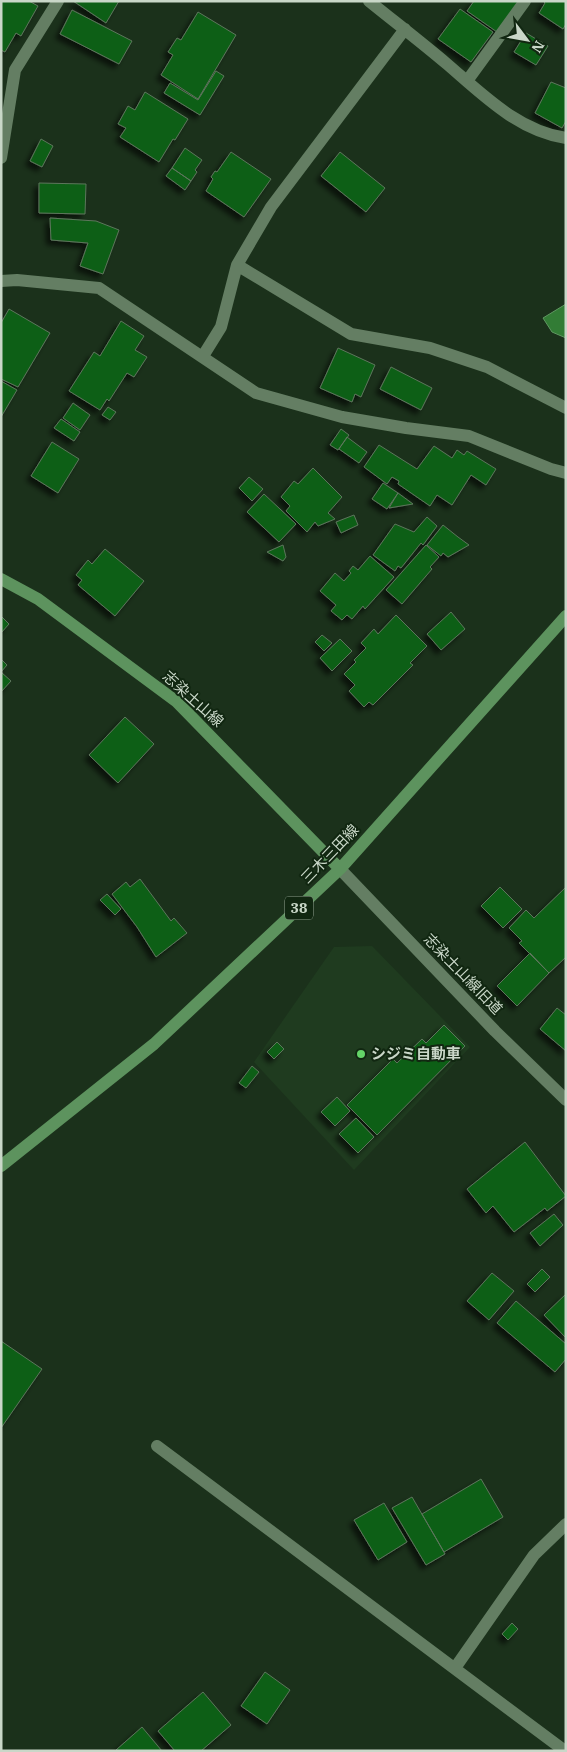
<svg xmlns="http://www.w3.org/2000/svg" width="567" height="1752" viewBox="0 0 567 1752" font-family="'IBM Plex Serif','Noto Sans JP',serif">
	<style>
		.built { fill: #1f3b1f }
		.water { fill: #327c35; stroke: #5f9761 }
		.building { fill: #0d5f16; stroke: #5d765c; filter: url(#shadow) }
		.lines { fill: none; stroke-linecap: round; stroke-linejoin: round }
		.minor { stroke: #647e63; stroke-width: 12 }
		.major { stroke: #5d935e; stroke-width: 12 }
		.poi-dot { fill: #64d468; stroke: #112711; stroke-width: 2 }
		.labels { text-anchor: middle; stroke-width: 4; stroke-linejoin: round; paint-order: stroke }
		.shield { fill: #112711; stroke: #92a291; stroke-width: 1 }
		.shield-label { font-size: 14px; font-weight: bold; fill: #c9d7c8 }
		.street-label { font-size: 15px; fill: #c9d7c8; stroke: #112711 }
		.poi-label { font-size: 15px; font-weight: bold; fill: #c9d7c8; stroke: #112711; text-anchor: start }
	</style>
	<defs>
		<filter id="shadow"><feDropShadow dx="-4.5" dy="4.5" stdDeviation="2.5" flood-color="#0009"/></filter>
	</defs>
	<rect width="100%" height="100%" fill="#1b311b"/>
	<path class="built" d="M 372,946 L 470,1047 L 354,1170 L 254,1062 L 334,947 Z"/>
	<path class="water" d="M 566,304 L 566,338 L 552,332 L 543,318 Z"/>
	<path class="building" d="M 1,1 L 29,1 L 38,6 L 21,36 L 16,33 L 5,52 L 1,50 Z
		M 73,1 L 119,1 L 106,23 Z
		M 474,1 L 520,1 L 497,32 L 467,11 Z
		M 543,1 L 566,1 L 566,24 L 563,29 L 539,13 L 545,3 Z
		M 460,9 L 493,32 L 471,62 L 438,39 Z
		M 72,10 L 132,41 L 119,64 L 60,34 Z
		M 198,12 L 236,35 L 198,99 L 161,75 L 173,55 L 168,52 L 177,38 L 181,40 Z
		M 526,33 L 548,46 L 536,65 L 514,52 Z
		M 216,71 L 224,76 L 200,115 L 164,93 L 170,83 L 198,100 Z
		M 551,82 L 566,88 L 566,121 L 562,128 L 535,113 Z
		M 145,92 L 188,119 L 175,140 L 173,139 L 159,162 L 120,137 L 126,128 L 118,124 L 128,106 L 135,110 Z
		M 41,139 L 53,146 L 42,167 L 30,161 Z
		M 185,148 L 202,160 L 195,170 L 197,172 L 191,181 L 172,168 Z
		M 231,152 L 271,179 L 244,217 L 206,191 L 213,179 L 211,177 L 215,171 L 217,172 Z
		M 340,152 L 385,188 L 366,212 L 321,176 Z
		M 172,168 L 191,181 L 185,190 L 166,176 Z
		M 39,183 L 86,184 L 85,214 L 39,213 Z
		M 50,218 L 96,221 L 119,230 L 103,274 L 80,266 L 88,243 L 51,240 Z
		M 9,309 L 50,333 L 18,387 L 1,379 L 1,323 Z
		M 121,321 L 144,336 L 135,350 L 147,357 L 134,377 L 127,373 L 109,401 L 107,399 L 100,410 L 69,391 L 94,352 L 100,356 Z
		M 338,348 L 375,365 L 361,397 L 355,394 L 352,402 L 320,388 Z
		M 391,367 L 432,388 L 421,410 L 380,389 Z
		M 1,381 L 17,390 L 1,417 Z
		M 73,403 L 90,415 L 80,430 L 63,418 Z
		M 108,407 L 116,412 L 110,420 L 102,415 Z
		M 61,419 L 80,432 L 74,441 L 54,428 Z
		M 341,429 L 349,435 L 338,450 L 330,445 Z
		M 347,437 L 367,452 L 359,463 L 339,449 Z
		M 52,442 L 79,459 L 58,493 L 31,476 Z
		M 379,445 L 417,469 L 434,446 L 452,458 L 457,450 L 464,455 L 467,451 L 496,469 L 486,485 L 471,475 L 452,505 L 437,495 L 430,506 L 398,484 L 399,481 L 392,477 L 387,484 L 364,467 Z
		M 313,468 L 342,497 L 328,513 L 335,519 L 318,526 L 315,522 L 307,532 L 286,511 L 290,506 L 281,497 L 294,481 L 298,484 Z
		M 249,477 L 263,489 L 252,501 L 239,488 Z
		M 383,483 L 398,493 L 387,509 L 372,499 Z
		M 398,493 L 413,504 L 389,508 Z
		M 264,494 L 296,524 L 279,542 L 247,512 Z
		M 354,515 L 358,525 L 341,533 L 336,522 Z
		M 427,517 L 437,526 L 423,545 L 421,543 L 401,568 L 398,566 L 395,571 L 373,555 L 395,524 L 414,532 Z
		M 443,525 L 458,537 L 469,545 L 448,557 L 443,553 L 441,556 L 427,545 Z
		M 283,545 L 286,557 L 283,561 L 267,552 Z
		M 426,545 L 439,557 L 430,567 L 432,569 L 402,604 L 386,590 Z
		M 105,549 L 144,581 L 115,616 L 78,585 L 82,580 L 76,575 L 88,560 L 92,564 Z
		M 370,556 L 394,577 L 365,609 L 363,606 L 352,619 L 347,615 L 342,620 L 331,611 L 336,605 L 320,591 L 335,573 L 344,581 L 351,573 L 349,571 L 353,566 L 358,570 Z
		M 451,612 L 465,629 L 441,650 L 427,634 Z
		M 396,615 L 427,646 L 410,663 L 413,665 L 373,705 L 369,702 L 364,707 L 349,691 L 355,685 L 344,674 L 356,662 L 354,660 L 366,648 L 361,643 L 374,629 L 378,634 Z
		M 1,616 L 9,624 L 1,633 Z
		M 322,635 L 332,643 L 324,651 L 315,642 Z
		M 340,639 L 352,651 L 332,671 L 320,658 Z
		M 1,659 L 7,665 L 1,672 L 11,681 L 1,692 Z
		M 125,717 L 154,744 L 118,783 L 89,755 Z
		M 140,879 L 171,921 L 174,918 L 187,933 L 156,957 L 137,927 L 112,894 L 126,882 L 130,887 Z
		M 500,887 L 522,909 L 503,928 L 481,906 Z
		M 566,887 L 566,957 L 549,973 L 519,943 L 522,941 L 509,928 L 526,910 L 534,918 Z
		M 107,894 L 121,909 L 115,915 L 100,900 Z
		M 530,953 L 549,973 L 517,1006 L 497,986 Z
		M 557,1008 L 566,1015 L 566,1051 L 540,1029 Z
		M 444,1025 L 465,1046 L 377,1135 L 347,1105 L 393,1059 L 397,1063 L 422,1039 L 426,1043 Z
		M 277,1042 L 284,1049 L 274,1059 L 267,1052 Z
		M 252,1066 L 259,1072 L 246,1088 L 239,1083 Z
		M 337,1097 L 350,1111 L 335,1126 L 321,1112 Z
		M 356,1118 L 374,1137 L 358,1153 L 339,1134 Z
		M 525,1142 L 566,1196 L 547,1211 L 545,1208 L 514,1232 L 493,1206 L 486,1213 L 467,1189 Z
		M 554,1214 L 563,1225 L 540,1246 L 530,1233 Z
		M 542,1269 L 550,1277 L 535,1292 L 527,1284 Z
		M 492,1273 L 514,1291 L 489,1320 L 467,1301 Z
		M 566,1294 L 566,1338 L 544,1315 Z
		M 516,1301 L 566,1344 L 566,1359 L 555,1372 L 497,1323 Z
		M 1,1341 L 42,1369 L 1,1428 Z
		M 481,1479 L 503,1517 L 444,1552 L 422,1514 Z
		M 412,1497 L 445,1554 L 426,1565 L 392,1508 Z
		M 384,1503 L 407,1542 L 378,1560 L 354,1520 Z
		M 512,1623 L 518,1629 L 508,1640 L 502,1634 Z
		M 265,1672 L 290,1690 L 267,1724 L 241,1706 Z
		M 203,1692 L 231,1725 L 201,1751 L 175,1751 L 158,1731 Z
		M 142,1727 L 162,1751 L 117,1751 L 116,1750 Z"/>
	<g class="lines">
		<path class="minor" d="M 369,1 C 395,22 421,42 447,64 C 482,94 518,131 566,138
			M 467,81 L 525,1
			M 1,158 L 15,70 L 58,1
			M 237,265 L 351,334 L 430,348 L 487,367 L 566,408
			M 1,281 L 17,280 L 99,288 L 256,393 L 342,417 L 406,428 L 469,436 L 551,469 L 566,473
			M 203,356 L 221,327 L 237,265 L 271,207 L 405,29
			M 340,869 L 495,1031 L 566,1100
			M 157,1446 L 565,1751
			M 455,1668 L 534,1555 L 566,1524"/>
		<path class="major" d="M 1,579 L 38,599 L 177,702 L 340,869
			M 1,1166 L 154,1044 L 340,869 L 566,616"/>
	</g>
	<circle class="poi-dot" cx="361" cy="1054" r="5"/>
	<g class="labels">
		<rect class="shield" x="285" y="896.5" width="28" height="23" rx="4"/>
		<g class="shield-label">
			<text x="299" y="913">38</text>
		</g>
		<g class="street-label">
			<text transform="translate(193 699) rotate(42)" y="5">志染土山線</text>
			<text transform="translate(330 854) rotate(-46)" y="5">三木三田線</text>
			<text transform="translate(463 974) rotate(46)" y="5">志染土山線旧道</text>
		</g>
		<g class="poi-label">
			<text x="371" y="1059">シジミ自動車</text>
		</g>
	</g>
	<rect width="567" height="1752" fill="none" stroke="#c9d7c8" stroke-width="5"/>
	<g transform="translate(527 40) rotate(122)" stroke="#112711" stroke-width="4" paint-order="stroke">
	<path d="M0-4L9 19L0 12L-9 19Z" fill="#c9d7c8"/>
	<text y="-8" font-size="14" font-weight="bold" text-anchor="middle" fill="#c9d7c8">N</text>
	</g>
</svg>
